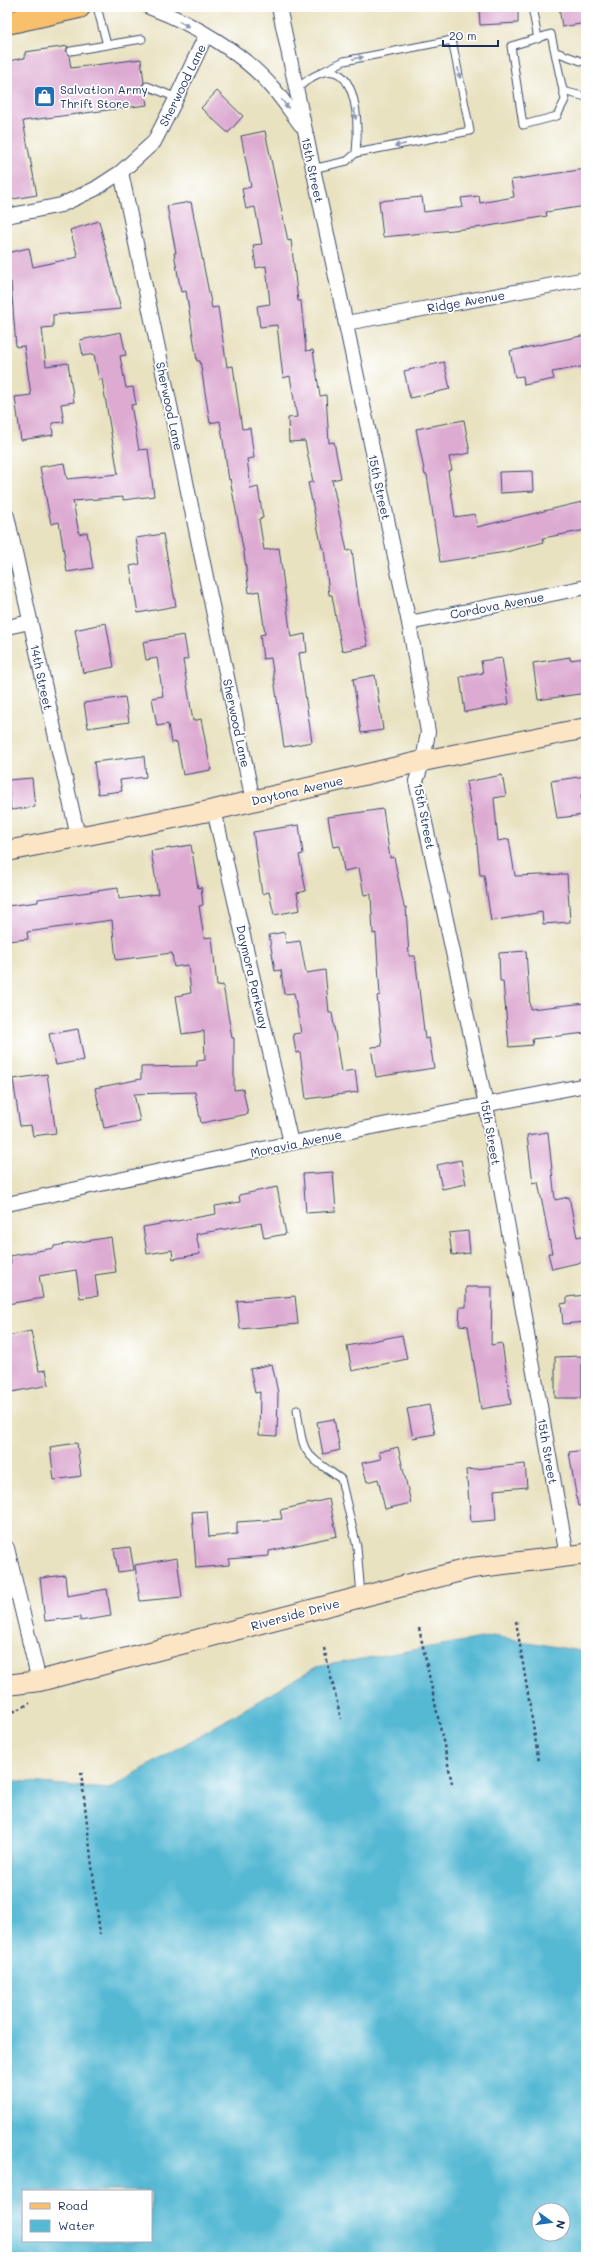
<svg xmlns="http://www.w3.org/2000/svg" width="593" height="2264" font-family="Mali,sans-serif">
<rect width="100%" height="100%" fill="#fff"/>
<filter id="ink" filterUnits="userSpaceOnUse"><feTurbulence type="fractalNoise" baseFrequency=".025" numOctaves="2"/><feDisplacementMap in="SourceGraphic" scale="8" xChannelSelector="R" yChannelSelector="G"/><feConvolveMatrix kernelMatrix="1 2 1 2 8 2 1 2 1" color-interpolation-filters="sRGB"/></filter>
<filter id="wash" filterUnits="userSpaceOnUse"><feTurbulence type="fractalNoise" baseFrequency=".012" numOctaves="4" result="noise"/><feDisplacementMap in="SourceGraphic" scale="16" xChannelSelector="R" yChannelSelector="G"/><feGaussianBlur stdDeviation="0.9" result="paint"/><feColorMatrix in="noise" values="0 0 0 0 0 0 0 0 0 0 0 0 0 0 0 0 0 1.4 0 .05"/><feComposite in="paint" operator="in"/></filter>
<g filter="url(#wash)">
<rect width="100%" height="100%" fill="#e9e2c1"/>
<!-- water -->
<path fill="#56b9d4" stroke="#387499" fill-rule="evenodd" d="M493,1636L586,1652V2257H7V1780L109,1789L316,1667ZM23,2191H151V2241H23ZM539,2210H563V2234H539Z"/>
<g id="blocks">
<!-- building -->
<g fill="#ddaad2">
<polygon points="479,7 518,7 518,23 480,25"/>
<polygon points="559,7 586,7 586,23 562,27"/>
<polygon points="68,46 66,51 69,56 71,68 141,59 144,82 142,86 145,90 147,105 23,121 37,195 7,200 7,61 25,58 25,52"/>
<polygon points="217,91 243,116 228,133 201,108"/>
<polygon points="265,131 288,241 291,240 298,301 301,301 306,351 313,350 320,396 326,395 329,443 334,442 341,478 332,480 347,551 352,550 359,604 368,646 342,651 332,595 329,595 324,548 322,548 308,483 313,482 305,441 289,442 288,418 297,417 290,376 283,378 277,325 260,327 257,306 270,304 266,266 256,268 253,245 262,244 255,207 246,209 242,189 251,187 241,136"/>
<polygon points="586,169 586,206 546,212 547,216 483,227 383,237 379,201 422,197 424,212 463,207 461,198 479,196 480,203 514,197 511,180"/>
<polygon points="191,202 212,308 218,307 227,367 233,366 242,429 250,428 254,458 247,459 251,489 258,487 263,518 259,519 264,550 279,548 291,637 305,634 307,652 299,653 312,742 284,747 271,658 263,659 260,635 265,634 259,591 249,593 244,553 230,479 229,480 220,421 210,423 200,361 197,361 186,291 181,292 174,253 176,253 167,206"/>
<polygon points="99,221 121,309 53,315 53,327 42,328 46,366 68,363 74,402 61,404 64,422 52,423 53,435 21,440 15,397 31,395 24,346 16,347 11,282 7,283 7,253 29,248 33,267 78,257 70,230"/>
<polygon points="121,332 126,355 120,356 126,388 133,387 136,404 131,405 139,450 148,449 154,496 123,500 123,497 73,501 79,534 87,532 93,568 67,572 59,522 51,524 40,467 64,463 67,479 118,474 102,379 99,380 94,354 83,356 80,340"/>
<polygon points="586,335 586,366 552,372 554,379 524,385 523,376 515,377 510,351"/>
<polygon points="444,362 450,389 410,398 404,371"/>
<polygon points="464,420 470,453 449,457 452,470 448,471 455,517 475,514 477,527 586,501 586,530 543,538 544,542 506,552 440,562 427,475 425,475 416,429"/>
<polygon points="533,471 534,491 500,493 499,472"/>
<polygon points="163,534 176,606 138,613 130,566 140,564 136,538"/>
<polygon points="106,623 114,667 83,673 75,630"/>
<polygon points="184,635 188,659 183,660 193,721 201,719 211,770 183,775 177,742 171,743 168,724 157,726 152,698 163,696 157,658 146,660 143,642"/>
<polygon points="570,657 570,660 586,658 586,693 538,700 533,663"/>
<polygon points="502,658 509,704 465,712 460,677 483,673 481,661"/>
<polygon points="375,675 383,730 361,733 353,679"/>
<polygon points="125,697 129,722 88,728 84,703"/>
<polygon points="144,756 146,777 120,780 122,791 98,794 94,762"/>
<polygon points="502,775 506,796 494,798 498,841 509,839 515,876 567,874 570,922 543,924 542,912 491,921 484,875 480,875 476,835 466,782"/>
<polygon points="586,776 586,794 581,795 584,815 557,818 551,781"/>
<polygon points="32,778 35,807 11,810 8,780"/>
<polygon points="383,809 390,858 394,857 404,907 406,907 409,956 415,956 425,1039 429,1038 434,1068 376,1077 371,1047 382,1046 377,996 380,995 376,933 373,934 371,894 364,895 359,868 344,871 340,846 333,847 328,817"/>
<polygon points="299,825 303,854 299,855 306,891 297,893 300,910 274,915 269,892 262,894 253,832"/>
<polygon points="191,845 198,888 201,887 203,905 199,906 204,938 212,937 217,986 223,985 232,1038 234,1038 234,1090 243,1089 248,1114 201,1123 195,1092 134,1094 140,1121 104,1128 95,1088 141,1079 141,1067 197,1066 197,1061 205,1060 204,1031 182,1034 176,996 191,993 188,965 174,967 172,953 116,960 112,920 27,932 28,939 7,941 7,906 38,902 38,899 118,888 119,899 158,894 151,851"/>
<polygon points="284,932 286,943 300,941 306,973 325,970 329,1013 332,1013 341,1072 355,1070 358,1092 306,1099 300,1052 296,1053 293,1034 301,1033 294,993 284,994 281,970 275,971 269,935"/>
<polygon points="526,951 530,1009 586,1003 586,1033 532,1039 533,1045 509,1047 503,981 500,981 499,953"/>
<polygon points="78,1029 84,1060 56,1065 49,1034"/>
<polygon points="47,1074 56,1133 33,1136 31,1125 20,1126 13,1079"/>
<polygon points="548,1132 555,1200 569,1197 577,1237 586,1235 586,1261 552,1269 548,1253 552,1253 538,1182 533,1183 527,1135"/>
<polygon points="461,1160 466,1184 442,1189 437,1165"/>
<polygon points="333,1172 336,1211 306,1213 303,1174"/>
<polygon points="277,1187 286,1234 264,1238 261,1223 196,1234 200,1254 173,1259 172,1250 147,1254 143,1227 216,1214 215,1206 240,1202 239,1195"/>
<polygon points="468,1231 470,1253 452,1255 449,1233"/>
<polygon points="111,1237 116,1272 95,1275 98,1296 80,1298 76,1270 39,1276 43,1298 7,1304 7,1264 11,1263 10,1256 54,1248 54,1246"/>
<polygon points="466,1287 492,1287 491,1345 502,1343 511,1404 481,1409 468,1326 459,1325 460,1307 466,1307"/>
<polygon points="586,1295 586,1322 563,1324 561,1304 567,1303 567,1297"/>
<polygon points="295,1296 298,1324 240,1329 237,1301"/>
<polygon points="31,1331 39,1371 46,1370 49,1385 12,1392 7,1368 7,1336"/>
<polygon points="402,1335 407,1359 352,1371 347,1346"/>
<polygon points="582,1356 582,1398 555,1398 555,1357"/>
<polygon points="272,1364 278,1393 277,1436 259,1435 260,1392 255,1393 250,1369"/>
<polygon points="429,1405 435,1434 413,1438 407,1409"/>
<polygon points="334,1419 340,1450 323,1454 317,1422"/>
<polygon points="77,1443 81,1476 54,1480 50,1447"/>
<polygon points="398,1447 411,1503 385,1509 378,1479 367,1482 362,1463 381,1459 379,1452"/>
<polygon points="586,1450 586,1505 578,1506 569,1452"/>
<polygon points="525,1464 527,1487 494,1490 496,1520 471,1522 466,1470"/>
<polygon points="329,1499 337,1536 269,1551 269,1556 229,1559 229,1565 196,1568 192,1512 207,1511 209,1537 237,1534 237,1522 282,1519 280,1510"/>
<polygon points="130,1547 134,1570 118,1572 114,1549"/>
<polygon points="177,1558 182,1597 140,1601 135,1565"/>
<polygon points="65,1575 67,1596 107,1589 111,1616 80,1621 80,1617 45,1621 40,1578"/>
</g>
</g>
</g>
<g filter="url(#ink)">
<use href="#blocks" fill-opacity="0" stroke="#3a4a6d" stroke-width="1"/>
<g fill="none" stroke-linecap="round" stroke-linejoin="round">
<defs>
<g id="lane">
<polyline points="97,7 107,45"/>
<polyline points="532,7 538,39"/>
<polygon points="551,34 565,100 557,116 523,125 511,46"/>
<polyline points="71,51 142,39"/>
<polyline points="556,52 586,63"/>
<polyline points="322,72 344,61 452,40 470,131 356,153"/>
<polyline points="147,86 177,98"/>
<path d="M296,90C352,37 361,111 356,153L347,161L312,169"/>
<polyline points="563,91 586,97"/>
<path d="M297,1410C304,1457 303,1452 341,1479L357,1547L361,1596"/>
</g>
<g id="street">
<path d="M149,7C194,24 242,52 273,88C283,100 292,113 301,125"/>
<polyline points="279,7 409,623 428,732 423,761 416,781 486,1105 567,1556"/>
<polyline points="121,172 253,801"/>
<polyline points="7,216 61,205 95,189 121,172 154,142 173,105 206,35"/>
<polyline points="346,323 586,279"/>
<polyline points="7,516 78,837"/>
<polyline points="409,623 586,587"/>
<polyline points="7,627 30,622"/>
<polyline points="214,810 291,1143"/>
<polyline points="7,1204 291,1143 586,1085"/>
<polyline points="7,1548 39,1681"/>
</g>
<g id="secondary">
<polyline points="7,851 214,810 423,761 586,728"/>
<polyline points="7,1685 39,1681 472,1568 586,1554"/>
</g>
<polyline id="primary" points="7,23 79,7"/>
</defs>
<!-- lane casing -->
<use href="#lane" stroke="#3a4a6d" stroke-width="9"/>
<!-- street casing -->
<use href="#street" stroke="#3a4a6d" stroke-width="16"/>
<!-- secondary casing -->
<use href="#secondary" stroke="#3a4a6d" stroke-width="22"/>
<!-- primary casing -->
<use href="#primary" stroke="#3a4a6d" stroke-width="24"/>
<!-- path -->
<g stroke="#3a4a6d" stroke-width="2.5" stroke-dasharray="3 3" stroke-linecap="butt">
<polyline points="516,1621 539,1762"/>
<polyline points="419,1628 452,1783"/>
<polyline points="324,1648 341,1719"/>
<polyline points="7,1712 16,1711 30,1703"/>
<polyline points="81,1772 100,1934"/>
</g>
<!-- lane -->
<use href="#lane" stroke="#fff" stroke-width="7"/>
<!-- street -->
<use href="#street" stroke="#fff" stroke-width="14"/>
<!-- secondary -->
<use href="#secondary" stroke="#fce5c4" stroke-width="20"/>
<!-- primary -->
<use href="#primary" stroke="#f8bf6c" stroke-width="22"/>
</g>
<!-- one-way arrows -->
<defs><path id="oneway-solid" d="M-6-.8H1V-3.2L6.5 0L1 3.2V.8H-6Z"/></defs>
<g fill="#8d97ae">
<use href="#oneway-solid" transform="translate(184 24) rotate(29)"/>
<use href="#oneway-solid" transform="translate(358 58) rotate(-11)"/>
<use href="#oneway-solid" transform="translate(459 73) rotate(79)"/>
<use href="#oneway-solid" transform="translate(285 104) rotate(52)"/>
<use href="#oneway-solid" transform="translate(355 114) rotate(81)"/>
<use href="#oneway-solid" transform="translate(400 145) rotate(169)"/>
</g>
</g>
<!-- icons -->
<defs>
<symbol id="shop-square" viewBox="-11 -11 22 22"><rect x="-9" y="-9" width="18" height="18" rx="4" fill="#1f6fb2" stroke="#fff"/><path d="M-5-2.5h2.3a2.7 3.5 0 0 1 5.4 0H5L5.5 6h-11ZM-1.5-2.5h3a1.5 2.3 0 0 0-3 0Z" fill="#fff"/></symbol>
</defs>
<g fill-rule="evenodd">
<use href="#shop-square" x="32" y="84" width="25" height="25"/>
</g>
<g text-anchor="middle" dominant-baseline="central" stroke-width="3.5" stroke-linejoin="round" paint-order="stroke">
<!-- street labels -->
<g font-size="12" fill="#1b2f5e" stroke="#fff">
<text transform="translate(182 85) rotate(-64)">Sherwood Lane</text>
<text transform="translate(313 170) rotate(78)">15th Street</text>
<text transform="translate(466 301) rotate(-10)">Ridge Avenue</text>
<text transform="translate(170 406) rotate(78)">Sherwood Lane</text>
<text transform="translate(380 487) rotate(78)">15th Street</text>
<text transform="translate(497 605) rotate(-11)">Cordova Avenue</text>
<text transform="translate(42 677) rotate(78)">14th Street</text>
<text transform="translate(237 723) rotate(78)">Sherwood Lane</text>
<text transform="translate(297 790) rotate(-13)">Daytona Avenue</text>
<text transform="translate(425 816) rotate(79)">15th Street</text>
<text transform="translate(253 977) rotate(77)">Daymora Parkway</text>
<text transform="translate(491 1132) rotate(80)">15th Street</text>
<text transform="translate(296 1143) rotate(-12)">Moravia Avenue</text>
<text transform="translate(548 1451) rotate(80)">15th Street</text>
<text transform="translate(295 1614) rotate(-15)">Riverside Drive</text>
</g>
<!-- poi labels -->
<g font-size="12" fill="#1b2f5e" stroke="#fff" text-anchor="start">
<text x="60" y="89">Salvation Army<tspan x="60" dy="14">Thrift Store</tspan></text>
</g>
</g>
<!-- margin -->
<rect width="593" height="2264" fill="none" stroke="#fff" stroke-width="24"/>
<!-- legend -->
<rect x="22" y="2190" width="130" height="52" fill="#ffffff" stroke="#a4acbf"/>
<rect x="30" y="2203" width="20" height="6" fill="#f8bf6c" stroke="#a4acbf"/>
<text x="58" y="2210" font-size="12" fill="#1b2f5e">Road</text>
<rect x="30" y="2220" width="20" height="12" fill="#56b9d4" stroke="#a4acbf"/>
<text x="58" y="2230" font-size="12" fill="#1b2f5e">Water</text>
<!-- north arrow -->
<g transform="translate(551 2222) rotate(104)"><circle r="19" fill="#ffffff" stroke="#a4acbf"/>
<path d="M0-3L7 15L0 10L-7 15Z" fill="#1f6fb2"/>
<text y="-6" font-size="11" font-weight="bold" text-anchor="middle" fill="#1b2f5e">N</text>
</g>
<!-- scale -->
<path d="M443 40v6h55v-6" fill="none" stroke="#1b2f5e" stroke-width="2"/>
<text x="449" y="40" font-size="12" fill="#1b2f5e" stroke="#ffffff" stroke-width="3" paint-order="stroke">20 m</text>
</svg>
